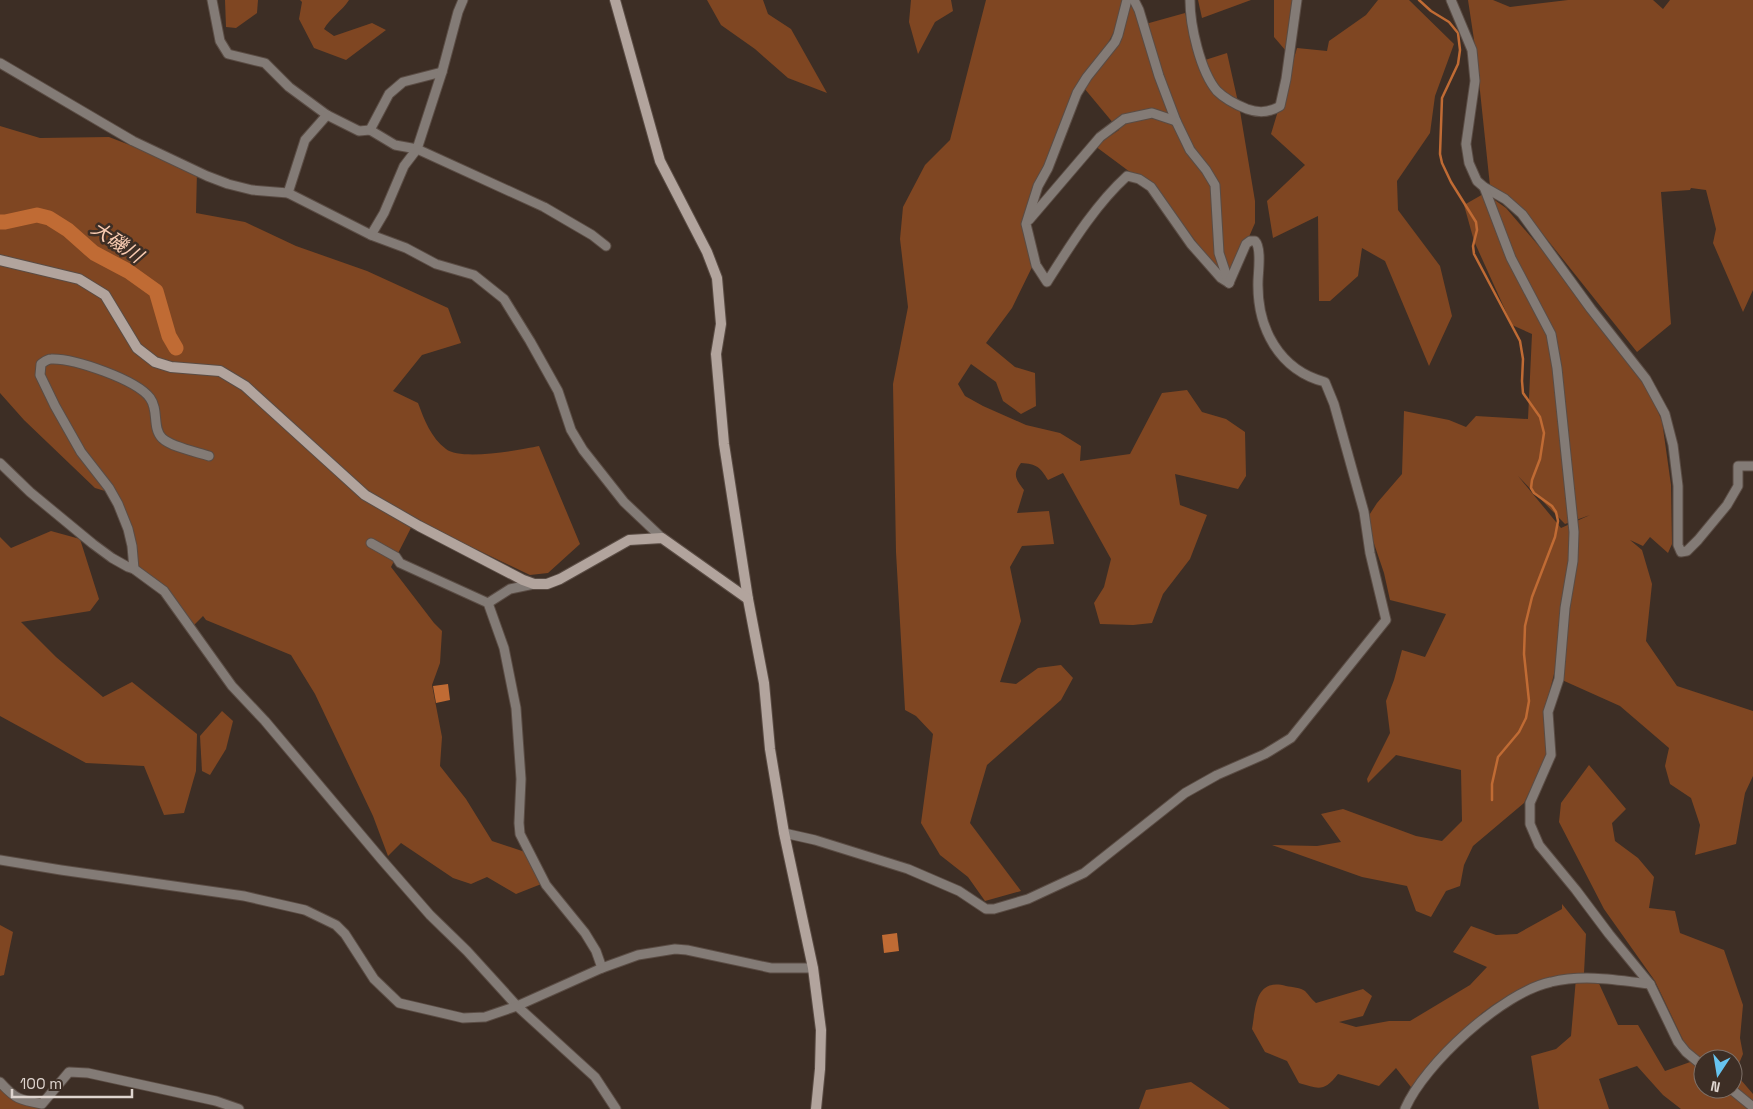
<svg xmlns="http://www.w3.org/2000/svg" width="1753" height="1109" font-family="'Space Grotesk','Noto Sans JP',sans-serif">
<rect width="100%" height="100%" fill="#3d2e25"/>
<!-- green -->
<g fill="#7f4622" fill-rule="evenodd">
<polygon points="225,0 258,0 257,13 236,28 226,27"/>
<path d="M300,0H349C342,11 330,18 324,29L334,36L372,23L386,30L346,60L314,48L299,19L302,2Z"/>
<polygon points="707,0 763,0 768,14 791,29 827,93 788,78 755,49 721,25"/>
<polygon points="911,0 951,0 953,11 935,22 918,54 909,22"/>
<path d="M986,0H1128L1124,13L1087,82L1115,42L1132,0L1142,25L1185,13L1202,61L1227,53L1240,111L1255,201V223L1229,283L1225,281L1151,181L1130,172L1095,146L1119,130L1084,88L1065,124L1029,215L1035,261L1012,308L986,343L1015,367L1035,373L1036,406L1021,414L1003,401L996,382L971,364L958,384L965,396L983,406L1026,425L1060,433L1081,446L1080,461L1130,454L1162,393L1187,390L1202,412L1226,419L1245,432L1246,476L1238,489L1175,474L1180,505L1207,515L1190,559L1163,594L1152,623L1133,625L1100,624L1094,603L1104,587L1111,559L1063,473L1048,480C1040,467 1037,464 1021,463C1012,475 1016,479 1024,490L1017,513L1049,511L1054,544L1022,546L1010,567L1021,621L1000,682L1016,684L1038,668L1061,665L1073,678L1061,700L987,765L970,823L1021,891L985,901L968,877L940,855L921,823L933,734L916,716L905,710L896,552L893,384L908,307L900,239L903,207L925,165L950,140Z"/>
<polygon points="1198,0 1251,0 1202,18"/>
<polygon points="1274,0 1293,0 1286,51 1274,37"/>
<polygon points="1378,0 1409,0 1454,44 1435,96 1430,133 1397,181 1398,210 1440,266 1452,316 1429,366 1385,261 1362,248 1358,276 1330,301 1319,301 1318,216 1273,238 1267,201 1305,165 1271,134 1297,48 1327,51 1329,41 1366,15"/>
<polygon points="1468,0 1493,0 1510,7 1568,0 1653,0 1663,9 1670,0 1753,0 1753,290 1743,312 1713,243 1716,229 1706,190 1691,188 1690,190 1661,192 1671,324 1637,352 1526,213 1490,186 1476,53"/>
<path d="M0,126L40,138L109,137L197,171L196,213L245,222L296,246L367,271L448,308L461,343L422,355L393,391L418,403C424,419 431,438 446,449C461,461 520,450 539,446L580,544L548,573L530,575L415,520L391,567L434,623L442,631L440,663L432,685L442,737L440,766L466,799L492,841L528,853L549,881L516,894L487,877L471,884L453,878L401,843L388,856L373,816L315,694L291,655L206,620L203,616L193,626L133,562L115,494L95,488L24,420L0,393Z"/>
<path d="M1485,193L1506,208L1634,356L1662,421L1671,485L1672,544L1668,553L1650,537L1643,546L1630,540L1642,550L1652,584L1646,641L1677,686L1753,711V776L1745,793L1736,844L1695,855L1700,825L1691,798L1670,784L1665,766L1669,748L1620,706L1562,680V642L1544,714L1547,756L1524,803L1473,846L1464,865L1460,886L1446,891L1431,917L1416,911L1407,886L1362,877L1272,845L1317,846L1341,842L1321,814L1343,809L1416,836L1442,841L1462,821L1461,770L1396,755L1368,783L1367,779L1390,733L1386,701L1394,680L1402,650L1425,657L1446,614L1390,600L1384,573L1366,520L1377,503L1402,474L1404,411L1449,420L1466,427L1476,416L1528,419L1532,334L1512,325L1474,241L1464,205ZM1518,476L1565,524L1590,515L1561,528Z"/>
<polygon points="51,531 80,539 99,599 90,611 21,622 56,657 103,697 132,682 197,734 196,771 184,813 164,815 144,766 86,763 0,716 0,537 11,548"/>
<polygon points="222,711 233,721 226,749 210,775 202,771 200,736"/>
<path d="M1589,765L1626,809L1612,823L1615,841L1638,858L1654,877L1649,908L1675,911L1680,933L1724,950L1743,1005L1740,1038L1743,1054L1735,1073L1753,1094V1109H1681L1663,1095L1637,1066L1599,1079L1609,1109H1539L1531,1056L1556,1049L1571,1036L1576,978L1596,977L1618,1025H1638L1665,1071L1693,1061L1655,981L1604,909L1559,822L1561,803ZM1703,1059H1733V1089H1703Z"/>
<path d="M1562,904L1586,934L1584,973L1546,980L1496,1003L1482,1013L1430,1066L1414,1091L1396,1068L1379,1086L1338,1074C1324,1092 1319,1089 1299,1083L1287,1061L1265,1052L1252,1029C1256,1006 1255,978 1286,986C1292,987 1301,988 1305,991C1309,995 1311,999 1316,1003L1363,989L1372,996L1363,1016L1339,1022L1356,1027L1389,1021H1410L1470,985L1487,967L1453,952L1471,926L1496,935L1517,934L1562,909Z"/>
<polygon points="0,925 13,932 4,975 0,976"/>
<polygon points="1191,1082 1230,1109 1139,1109 1146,1090"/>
<polygon points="0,1087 38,1107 42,1109 0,1109"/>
</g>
<!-- water -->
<g fill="#c06b34">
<polygon points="448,684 450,700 436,703 433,686"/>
<polygon points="897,933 899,951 884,953 882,935"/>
</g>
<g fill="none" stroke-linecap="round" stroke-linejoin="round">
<!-- stream -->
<polyline stroke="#c06b34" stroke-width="2.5" points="1419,0 1431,11 1449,22 1458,33 1460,50 1458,64 1442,98 1440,154 1442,163 1451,182 1476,222 1477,230 1473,246 1474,254 1520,341 1523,359 1522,381 1523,393 1540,417 1544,433 1540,459 1532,480 1531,488 1534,493 1552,506 1556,512 1558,521 1555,537 1532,597 1525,626 1524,654 1529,701 1526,718 1519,732 1498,757 1492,784 1492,800"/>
<!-- river -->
<polyline stroke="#c06b34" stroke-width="15" points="0,222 5,222 37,215 49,218 68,230 94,253 128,271 156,291 169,336 176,348"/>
<defs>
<g id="street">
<polyline points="212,0 220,41 228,54 265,63 289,87 327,115 359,131 370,130 395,145 417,149 544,207 592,235 606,246"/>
<path d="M1127,0L1118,35L1115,42L1087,77L1077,93L1048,168L1038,186L1026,224L1036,265L1047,282C1070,246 1095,205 1127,176L1139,179L1151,187L1191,244L1221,278L1229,283"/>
<polyline points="1134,0 1139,10 1159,76 1176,121 1190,150 1206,170 1215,185 1219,253 1229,283"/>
<path d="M1190,0C1190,25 1200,71 1217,91C1225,99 1237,105 1247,109C1258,113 1269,113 1280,106L1286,79L1297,0"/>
<polyline points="1451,0 1472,50 1475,81 1466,144 1469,163 1477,181 1484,187 1505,199 1522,214 1591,309 1646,379 1665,414 1673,445 1678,486 1678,545 1681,552 1687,551 1698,540 1727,505 1738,486 1738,466 1753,466"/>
<polyline points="0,63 133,141 207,176 228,184 252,190 288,193 371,235 406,248 436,264 474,275 504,299 530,341 558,391 571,430 583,450 624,502 662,538"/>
<polyline points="370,130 389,94 403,82 442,72"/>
<polyline points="1484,187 1511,258 1551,334 1557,368 1574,532 1573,561 1565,608 1559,679 1548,712 1551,755 1530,803 1530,824 1539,845 1576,890 1609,934 1650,984 1678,1042 1686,1052 1703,1066"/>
<polyline points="288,193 305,140 327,115"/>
<polyline points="1029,220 1100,137 1124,119 1152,113 1176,121"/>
<polyline points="371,235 384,213 404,166 417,149 442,72 458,12 463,0"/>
<polyline points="0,463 30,492 93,544 112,558 128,567 134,569 164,591 232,686 265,721 382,860 430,915 467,951 517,1006 595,1077 616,1109"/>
<polyline points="371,543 396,557 400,563 488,603 504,648 516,708 521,779 519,823 520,834 546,885 585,933 596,951 602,968"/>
<path d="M134,569L132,546L128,529L118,504L109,488L81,452L55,406L40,375L41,364C44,362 47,359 51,359C74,358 137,380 150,398C159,410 152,428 162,438C171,447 197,452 209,456"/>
<polyline points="488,603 510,589 534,584"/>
<path d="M784,833L815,840L908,869L959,891L986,909H994L1028,899L1084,873L1185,793L1217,775L1265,754L1291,738L1386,620L1370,553L1364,512L1334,404L1325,382C1279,370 1257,328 1258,282C1258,273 1262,248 1255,241H1250L1246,244L1229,283"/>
<polyline points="0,860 61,870 244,896 305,910 336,925 345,934 374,979 399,1003 463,1018 485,1017 517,1006 602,968 638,955 675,949 687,950 771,968 813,968"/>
<path d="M0,1082C15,1099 20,1100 42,1104L69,1072L88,1073L216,1101L239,1109"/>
<polyline points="1731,1089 1753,1107"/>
<path d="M1405,1109C1424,1064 1503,992 1551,982C1584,974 1617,980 1650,984"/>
</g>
<g id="secondary">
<polyline points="615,0 660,161 707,252 717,278 721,324 716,354 724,444 748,599 764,683 770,749 784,833 813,968 821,1030 820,1069 816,1109"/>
<polyline points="0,260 79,279 105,295 137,348 155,362 171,367 220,371 245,386 365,495 419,526 523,580 534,584 547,584 560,579 629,540 662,538 748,599"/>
</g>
</defs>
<!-- street casing -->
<use href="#street" stroke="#5a4c44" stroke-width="11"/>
<!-- secondary casing -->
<use href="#secondary" stroke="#5a4c44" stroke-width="12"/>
<!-- street -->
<use href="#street" stroke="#837b76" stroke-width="9"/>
<!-- secondary -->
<use href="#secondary" stroke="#b2a49d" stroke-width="10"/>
</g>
<g text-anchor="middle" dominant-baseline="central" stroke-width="5" stroke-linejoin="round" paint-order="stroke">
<!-- water labels -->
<g font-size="19" font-style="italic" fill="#f9cbb1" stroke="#3d2e25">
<text transform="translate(117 242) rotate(34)">大磯川</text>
</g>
</g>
<!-- north arrow -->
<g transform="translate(1718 1074) rotate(192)"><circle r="24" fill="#3d2e25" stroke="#7e7169"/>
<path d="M0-4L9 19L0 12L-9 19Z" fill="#67c4f0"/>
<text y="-8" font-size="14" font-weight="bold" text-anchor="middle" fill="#dfd5cf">N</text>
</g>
<!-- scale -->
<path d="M12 1089v8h120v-8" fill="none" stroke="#dfd5cf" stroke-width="2.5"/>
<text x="20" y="1089" font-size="15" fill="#dfd5cf" stroke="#3d2e25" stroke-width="4" paint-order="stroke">100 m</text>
</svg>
